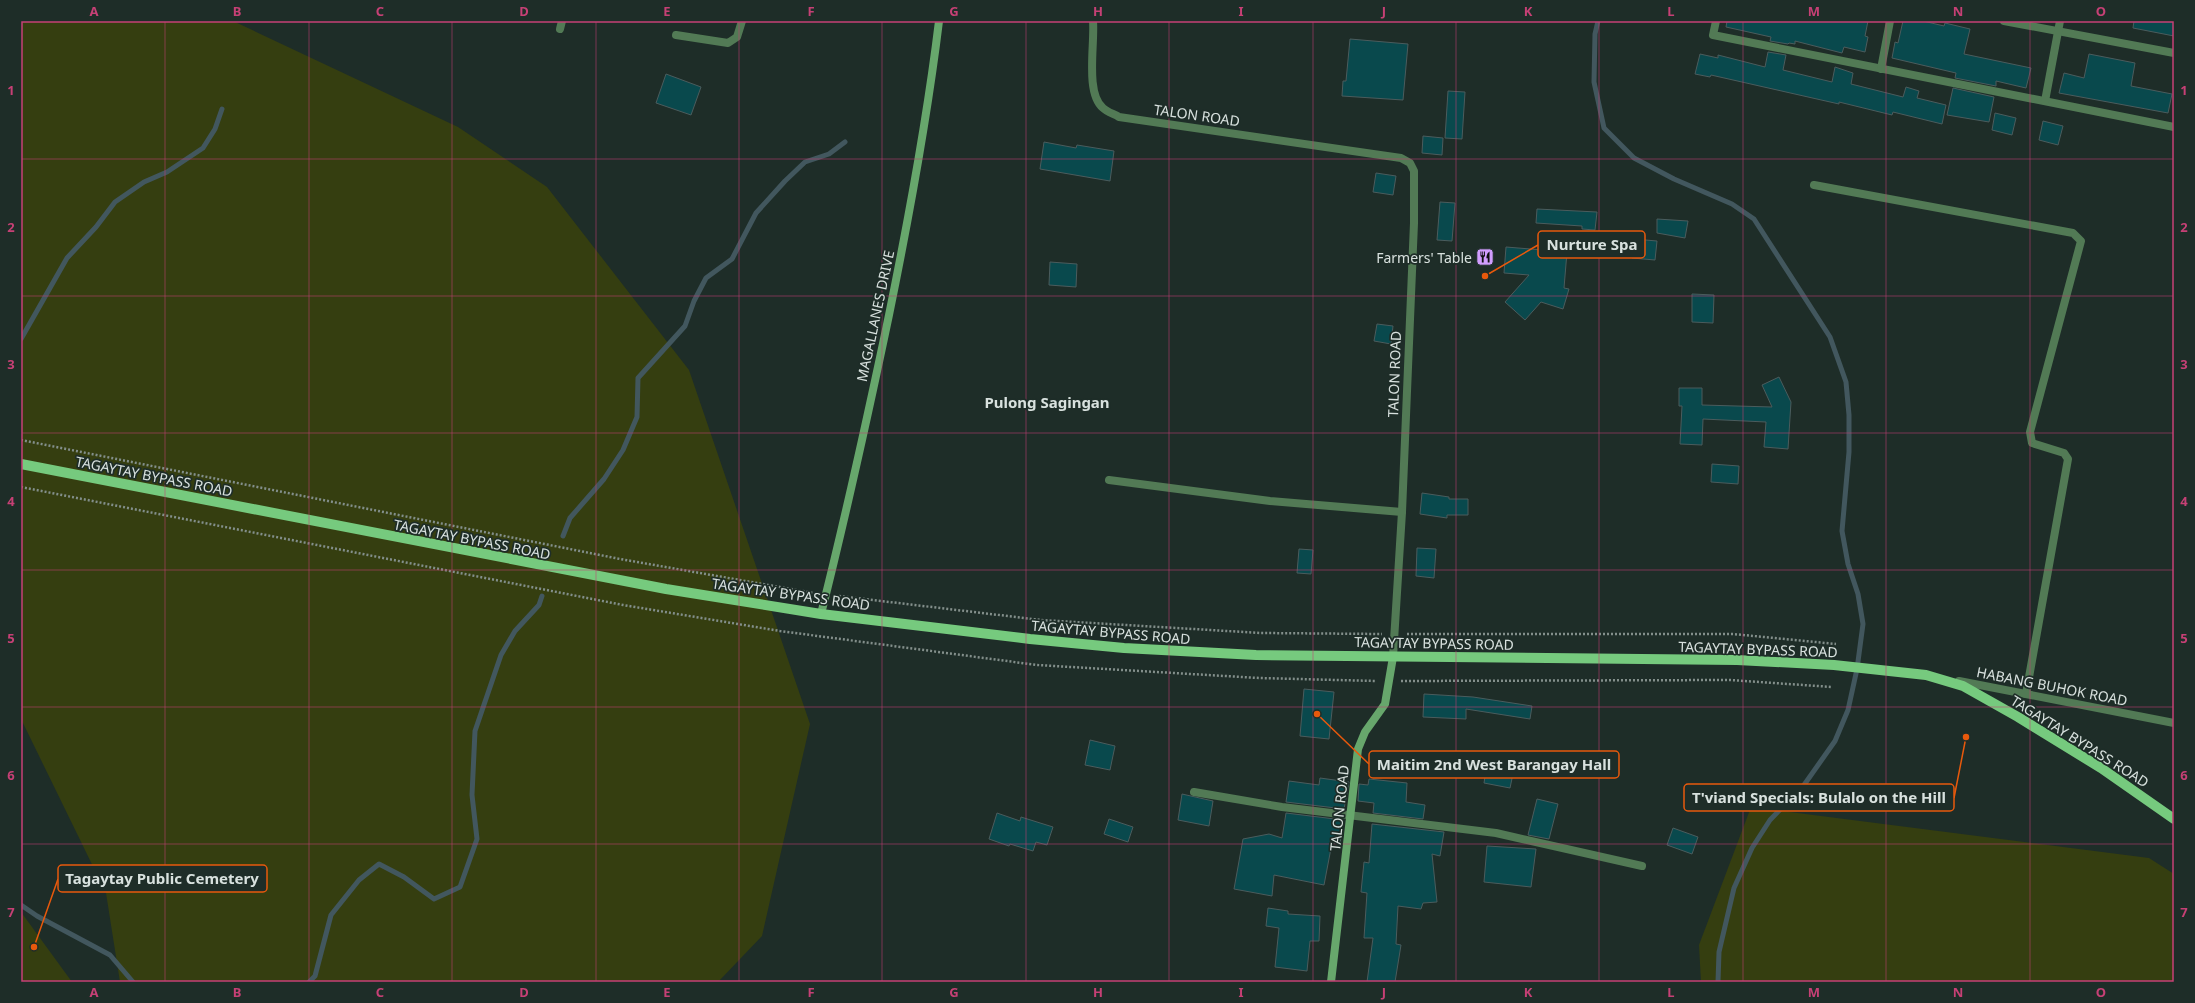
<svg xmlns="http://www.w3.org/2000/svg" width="2195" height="1003" font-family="'Noto Sans',sans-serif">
<rect width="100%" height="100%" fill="#1e2d28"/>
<!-- green -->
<g fill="#353e10">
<polygon points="21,21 233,21 458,127 547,187 689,370 810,724 762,936 718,982 120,982 106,893 21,719"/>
<polygon points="1751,807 2149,858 2174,874 2174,982 1701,982 1699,945"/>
<polygon points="21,912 72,982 21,982"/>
</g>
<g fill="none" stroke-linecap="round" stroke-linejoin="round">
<!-- stream -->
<g stroke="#42575e" stroke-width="5">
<polyline points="1598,21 1595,34 1594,82 1604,128 1634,158 1674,179 1732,204 1754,219 1830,337 1846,382 1849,415 1849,452 1842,531 1848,564 1858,594 1863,624 1857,669 1848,710 1835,741 1804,785 1770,820 1752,848 1734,888 1719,952 1718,982"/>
<polyline points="21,339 67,258 96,227 115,202 144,182 167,172 203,148 215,129 222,109"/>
<polyline points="563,536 570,518 604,479 623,450 637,417 638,378 685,326 694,301 706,278 732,259 756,213 785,181 805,162 829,154 845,142"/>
<polyline points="21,905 37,916 110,955 133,982"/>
<polyline points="309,982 315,976 331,915 359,880 379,864 404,877 434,899 460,887 477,839 472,795 475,731 501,655 515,631 539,605 542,596"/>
</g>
</g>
<!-- building -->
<g fill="#09494d" stroke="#4b5c5d">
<polygon points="1727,21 1868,21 1865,36 1868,37 1865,52 1844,47 1842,53 1795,41 1795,44 1789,43 1788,44 1770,41 1771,37 1726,27"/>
<polygon points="1903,21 1923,21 1944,26 1945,23 1970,29 1964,54 2031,68 2026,88 1996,81 1996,86 1955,78 1956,73 1892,58 1895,42 1898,43"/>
<polygon points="2134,21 2174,21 2174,36 2133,28"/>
<polygon points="1350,39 1408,44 1403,100 1342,96 1343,81 1346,81"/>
<polygon points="1768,52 1786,55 1783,70 1832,82 1835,67 1853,73 1851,84 1903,97 1906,87 1919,91 1917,98 1946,105 1942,124 1893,112 1892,115 1839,102 1839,104 1711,75 1710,77 1695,74 1700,54 1718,58 1718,55 1765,67"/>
<polygon points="2089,54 2135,63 2131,86 2172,94 2168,113 2059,93 2064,73 2084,78"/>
<polygon points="666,74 701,87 691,115 656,103"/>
<polygon points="1953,88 1994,97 1989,122 1947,115"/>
<polygon points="1448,91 1465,92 1462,139 1445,138"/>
<polygon points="1995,113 2016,118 2012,135 1992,130"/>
<polygon points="2043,121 2063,126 2058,145 2039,140"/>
<polygon points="1423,136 1443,138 1442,155 1422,153"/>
<polygon points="1044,142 1076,148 1077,145 1114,151 1110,181 1040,169"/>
<polygon points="1376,173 1396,176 1393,195 1373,192"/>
<polygon points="1440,202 1455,203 1452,241 1437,240"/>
<polygon points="1537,209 1597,212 1595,230 1582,229 1582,226 1536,223"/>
<polygon points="1657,219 1688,221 1685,238 1657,233"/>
<polygon points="1634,239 1657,241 1655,260 1632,258"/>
<polygon points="1506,247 1567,252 1564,288 1569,289 1563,309 1541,302 1525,320 1505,302 1529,275 1504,273"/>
<polygon points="1050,262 1077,264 1076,287 1049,285"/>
<polygon points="1692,294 1714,295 1713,323 1692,322"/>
<polygon points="1377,324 1393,326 1391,344 1374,341"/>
<polygon points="1779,377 1791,402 1788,449 1764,447 1766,422 1703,419 1702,445 1680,444 1682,406 1679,406 1679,388 1702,388 1702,405 1772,407 1762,385"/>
<polygon points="1712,464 1739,466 1738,484 1711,482"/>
<polygon points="1422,493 1449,497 1449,499 1468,499 1468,515 1447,515 1447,518 1420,514"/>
<polygon points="1417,548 1436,549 1434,578 1416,576"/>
<polygon points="1299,549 1313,550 1311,574 1297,573"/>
<polygon points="1304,689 1334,692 1329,739 1300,736"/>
<polygon points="1424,694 1473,697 1532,706 1530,719 1466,709 1466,719 1423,717"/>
<polygon points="1090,740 1115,746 1110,770 1085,765"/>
<polygon points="1487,764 1514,769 1510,788 1484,783"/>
<polygon points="1320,778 1349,782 1344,809 1286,802 1289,781 1319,785"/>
<polygon points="1369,779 1407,783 1406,802 1425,805 1423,819 1373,813 1374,803 1358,801 1359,784 1368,785"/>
<polygon points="1182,794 1213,801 1209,826 1178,820"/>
<polygon points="1537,799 1558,804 1549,839 1528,835"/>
<polygon points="997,813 1020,821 1021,817 1053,827 1047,845 1036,842 1033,851 1010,844 1009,846 989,839"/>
<polygon points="1286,813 1343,820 1340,844 1332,843 1324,885 1274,875 1272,896 1234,889 1243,839 1269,834 1282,838"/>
<polygon points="1109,819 1133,827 1128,842 1104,834"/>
<polygon points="1372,824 1444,832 1440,856 1432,854 1437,902 1423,903 1421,909 1398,906 1396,944 1401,945 1395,982 1367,982 1373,938 1364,938 1367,893 1361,892 1364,862 1369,863"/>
<polygon points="1673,828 1698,837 1692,854 1667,845"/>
<polygon points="1487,846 1536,849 1531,887 1484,882"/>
<polygon points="1268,908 1288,911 1288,914 1320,916 1319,941 1310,941 1307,971 1275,967 1279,928 1266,926"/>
</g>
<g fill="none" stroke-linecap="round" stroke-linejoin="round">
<!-- path -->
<g stroke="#838f8b" stroke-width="2.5" stroke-dasharray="2 2" stroke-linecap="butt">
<polyline points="21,440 620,559 814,593"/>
<polyline points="21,487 623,605 780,631 1037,665 1259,678 1376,681"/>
<polyline points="839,596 1041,620 1261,633 1382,634"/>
<polyline points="1407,634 1733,634 1836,644"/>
<polyline points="1401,681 1730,680 1832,687"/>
</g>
<!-- lane -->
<polyline stroke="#527a55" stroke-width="8" points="560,29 562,21"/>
<!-- street -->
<g stroke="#527a55" stroke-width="8">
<path d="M1093,21C1095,44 1085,93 1103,108C1107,112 1114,114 1119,117L1401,158L1410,163L1414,171V223L1402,512L1393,657"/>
<polyline points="1716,21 1713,35 2174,127"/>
<polyline points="2004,21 2174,53"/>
<polyline points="676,35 728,43 737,37 742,21"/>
<polyline points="1881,69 1890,21"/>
<polyline points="2045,101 2060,21"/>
<polyline points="1814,185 2073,233 2081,241 2030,432 2032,443 2064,453 2068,459 2026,694"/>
<polyline points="1109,480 1270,501 1402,512"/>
<polyline points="1959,681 2174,723"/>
<polyline points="1194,792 1282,807 1496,833 1642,866"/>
</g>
<!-- secondary -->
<g stroke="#67a76c" stroke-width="8">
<path d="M821,614C846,515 868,415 889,315C909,217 927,120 939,21"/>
<polyline points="1331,982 1358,749 1365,732 1385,704 1393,657"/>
</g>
<!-- primary -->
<polyline stroke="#76ca7e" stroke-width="10" points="21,464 666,589 821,614 1030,639 1124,648 1256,655 1737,660 1834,665 1926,675 1963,686 2018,717 2101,768 2174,819"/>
</g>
<!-- grid -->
<path fill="none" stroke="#c64075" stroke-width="1" stroke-opacity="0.55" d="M165,21V982M309,21V982M452,21V982M596,21V982M739,21V982M882,21V982M1026,21V982M1169,21V982M1313,21V982M1456,21V982M1599,21V982M1743,21V982M1886,21V982M2030,21V982M21,159H2174M21,296H2174M21,433H2174M21,570H2174M21,707H2174M21,844H2174"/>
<!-- icons -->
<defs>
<symbol id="restaurant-square" viewBox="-11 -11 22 22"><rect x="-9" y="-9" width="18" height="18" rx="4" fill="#d19dfe" stroke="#1e2d28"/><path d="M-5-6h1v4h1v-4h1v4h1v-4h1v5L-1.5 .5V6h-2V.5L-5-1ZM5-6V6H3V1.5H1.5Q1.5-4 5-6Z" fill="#111"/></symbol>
</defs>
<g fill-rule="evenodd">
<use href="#restaurant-square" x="1475" y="247" width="20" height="20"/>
</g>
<g text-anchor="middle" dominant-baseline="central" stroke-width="3.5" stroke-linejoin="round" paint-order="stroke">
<!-- street labels -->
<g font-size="14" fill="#d8e1de" stroke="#1e2d28">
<text transform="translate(1197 115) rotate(8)">TALON ROAD</text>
<text transform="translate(875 316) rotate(-78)">MAGALLANES DRIVE</text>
<text transform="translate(1394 374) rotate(-88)">TALON ROAD</text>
<text transform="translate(154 476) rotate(11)">TAGAYTAY BYPASS ROAD</text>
<text transform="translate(472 539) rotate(11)">TAGAYTAY BYPASS ROAD</text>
<text transform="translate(791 594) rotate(8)">TAGAYTAY BYPASS ROAD</text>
<text transform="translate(1111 632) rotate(5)">TAGAYTAY BYPASS ROAD</text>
<text transform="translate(1434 643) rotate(1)">TAGAYTAY BYPASS ROAD</text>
<text transform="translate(1758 649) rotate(2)">TAGAYTAY BYPASS ROAD</text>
<text transform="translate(2052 686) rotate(11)">HABANG BUHOK ROAD</text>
<text transform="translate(2080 741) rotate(32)">TAGAYTAY BYPASS ROAD</text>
<text transform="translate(1339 808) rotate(-84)">TALON ROAD</text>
</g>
<!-- poi labels -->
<g font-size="14" fill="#d8e1de" stroke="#1e2d28" text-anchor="end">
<text x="1472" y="257">Farmers' Table</text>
</g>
<!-- neighbourhood labels -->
<g font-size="15" font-weight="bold" fill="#d8e1de" stroke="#1e2d28">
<text x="1047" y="402">Pulong Sagingan</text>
</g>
</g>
<!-- callouts -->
<path fill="none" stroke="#e8590c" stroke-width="1.5" d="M1485 276L1538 245M1317 714L1369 764M1966 737L1954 798M34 947L58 879"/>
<g fill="#e8590c" stroke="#1e2d28" stroke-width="1.5">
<circle cx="1485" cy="276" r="4"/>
<circle cx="1317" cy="714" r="4"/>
<circle cx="1966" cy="737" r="4"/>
<circle cx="34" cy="947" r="4"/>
</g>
<g fill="#1e2d28" stroke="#e8590c" stroke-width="1.5">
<rect x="1538" y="231" width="107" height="27" rx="4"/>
<rect x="1369" y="751" width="250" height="27" rx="4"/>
<rect x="1684" y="784" width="270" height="27" rx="4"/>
<rect x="58" y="865" width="209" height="27" rx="4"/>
</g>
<g font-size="15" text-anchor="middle" font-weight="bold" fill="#d8e1de">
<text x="1592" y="250">Nurture Spa</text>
<text x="1494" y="770">Maitim 2nd West Barangay Hall</text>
<text x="1819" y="803">T'viand Specials: Bulalo on the Hill</text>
<text x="162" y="884">Tagaytay Public Cemetery</text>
</g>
<!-- border -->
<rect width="2195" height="1003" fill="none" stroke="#1e2d28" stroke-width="44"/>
<rect x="22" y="22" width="2151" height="959" fill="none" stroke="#c64075" stroke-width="1.5"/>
<g font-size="13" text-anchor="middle" font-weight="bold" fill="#c64075">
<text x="94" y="16">A</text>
<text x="237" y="16">B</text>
<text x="380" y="16">C</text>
<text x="524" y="16">D</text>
<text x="667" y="16">E</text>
<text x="811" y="16">F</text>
<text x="954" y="16">G</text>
<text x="1098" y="16">H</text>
<text x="1241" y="16">I</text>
<text x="1384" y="16">J</text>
<text x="1528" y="16">K</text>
<text x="1671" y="16">L</text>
<text x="1814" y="16">M</text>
<text x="1958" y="16">N</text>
<text x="2101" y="16">O</text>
<text x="11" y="95">1</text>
<text x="2184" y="95">1</text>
<text x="11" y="232">2</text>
<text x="2184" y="232">2</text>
<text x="11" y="369">3</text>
<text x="2184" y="369">3</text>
<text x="11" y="506">4</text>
<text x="2184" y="506">4</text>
<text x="11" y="643">5</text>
<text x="2184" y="643">5</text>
<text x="11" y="780">6</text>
<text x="2184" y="780">6</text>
<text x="11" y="917">7</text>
<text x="2184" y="917">7</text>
<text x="94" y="997">A</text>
<text x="237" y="997">B</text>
<text x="380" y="997">C</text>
<text x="524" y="997">D</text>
<text x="667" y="997">E</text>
<text x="811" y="997">F</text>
<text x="954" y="997">G</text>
<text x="1098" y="997">H</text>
<text x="1241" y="997">I</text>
<text x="1384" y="997">J</text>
<text x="1528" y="997">K</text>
<text x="1671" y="997">L</text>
<text x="1814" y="997">M</text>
<text x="1958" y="997">N</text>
<text x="2101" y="997">O</text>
</g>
</svg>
